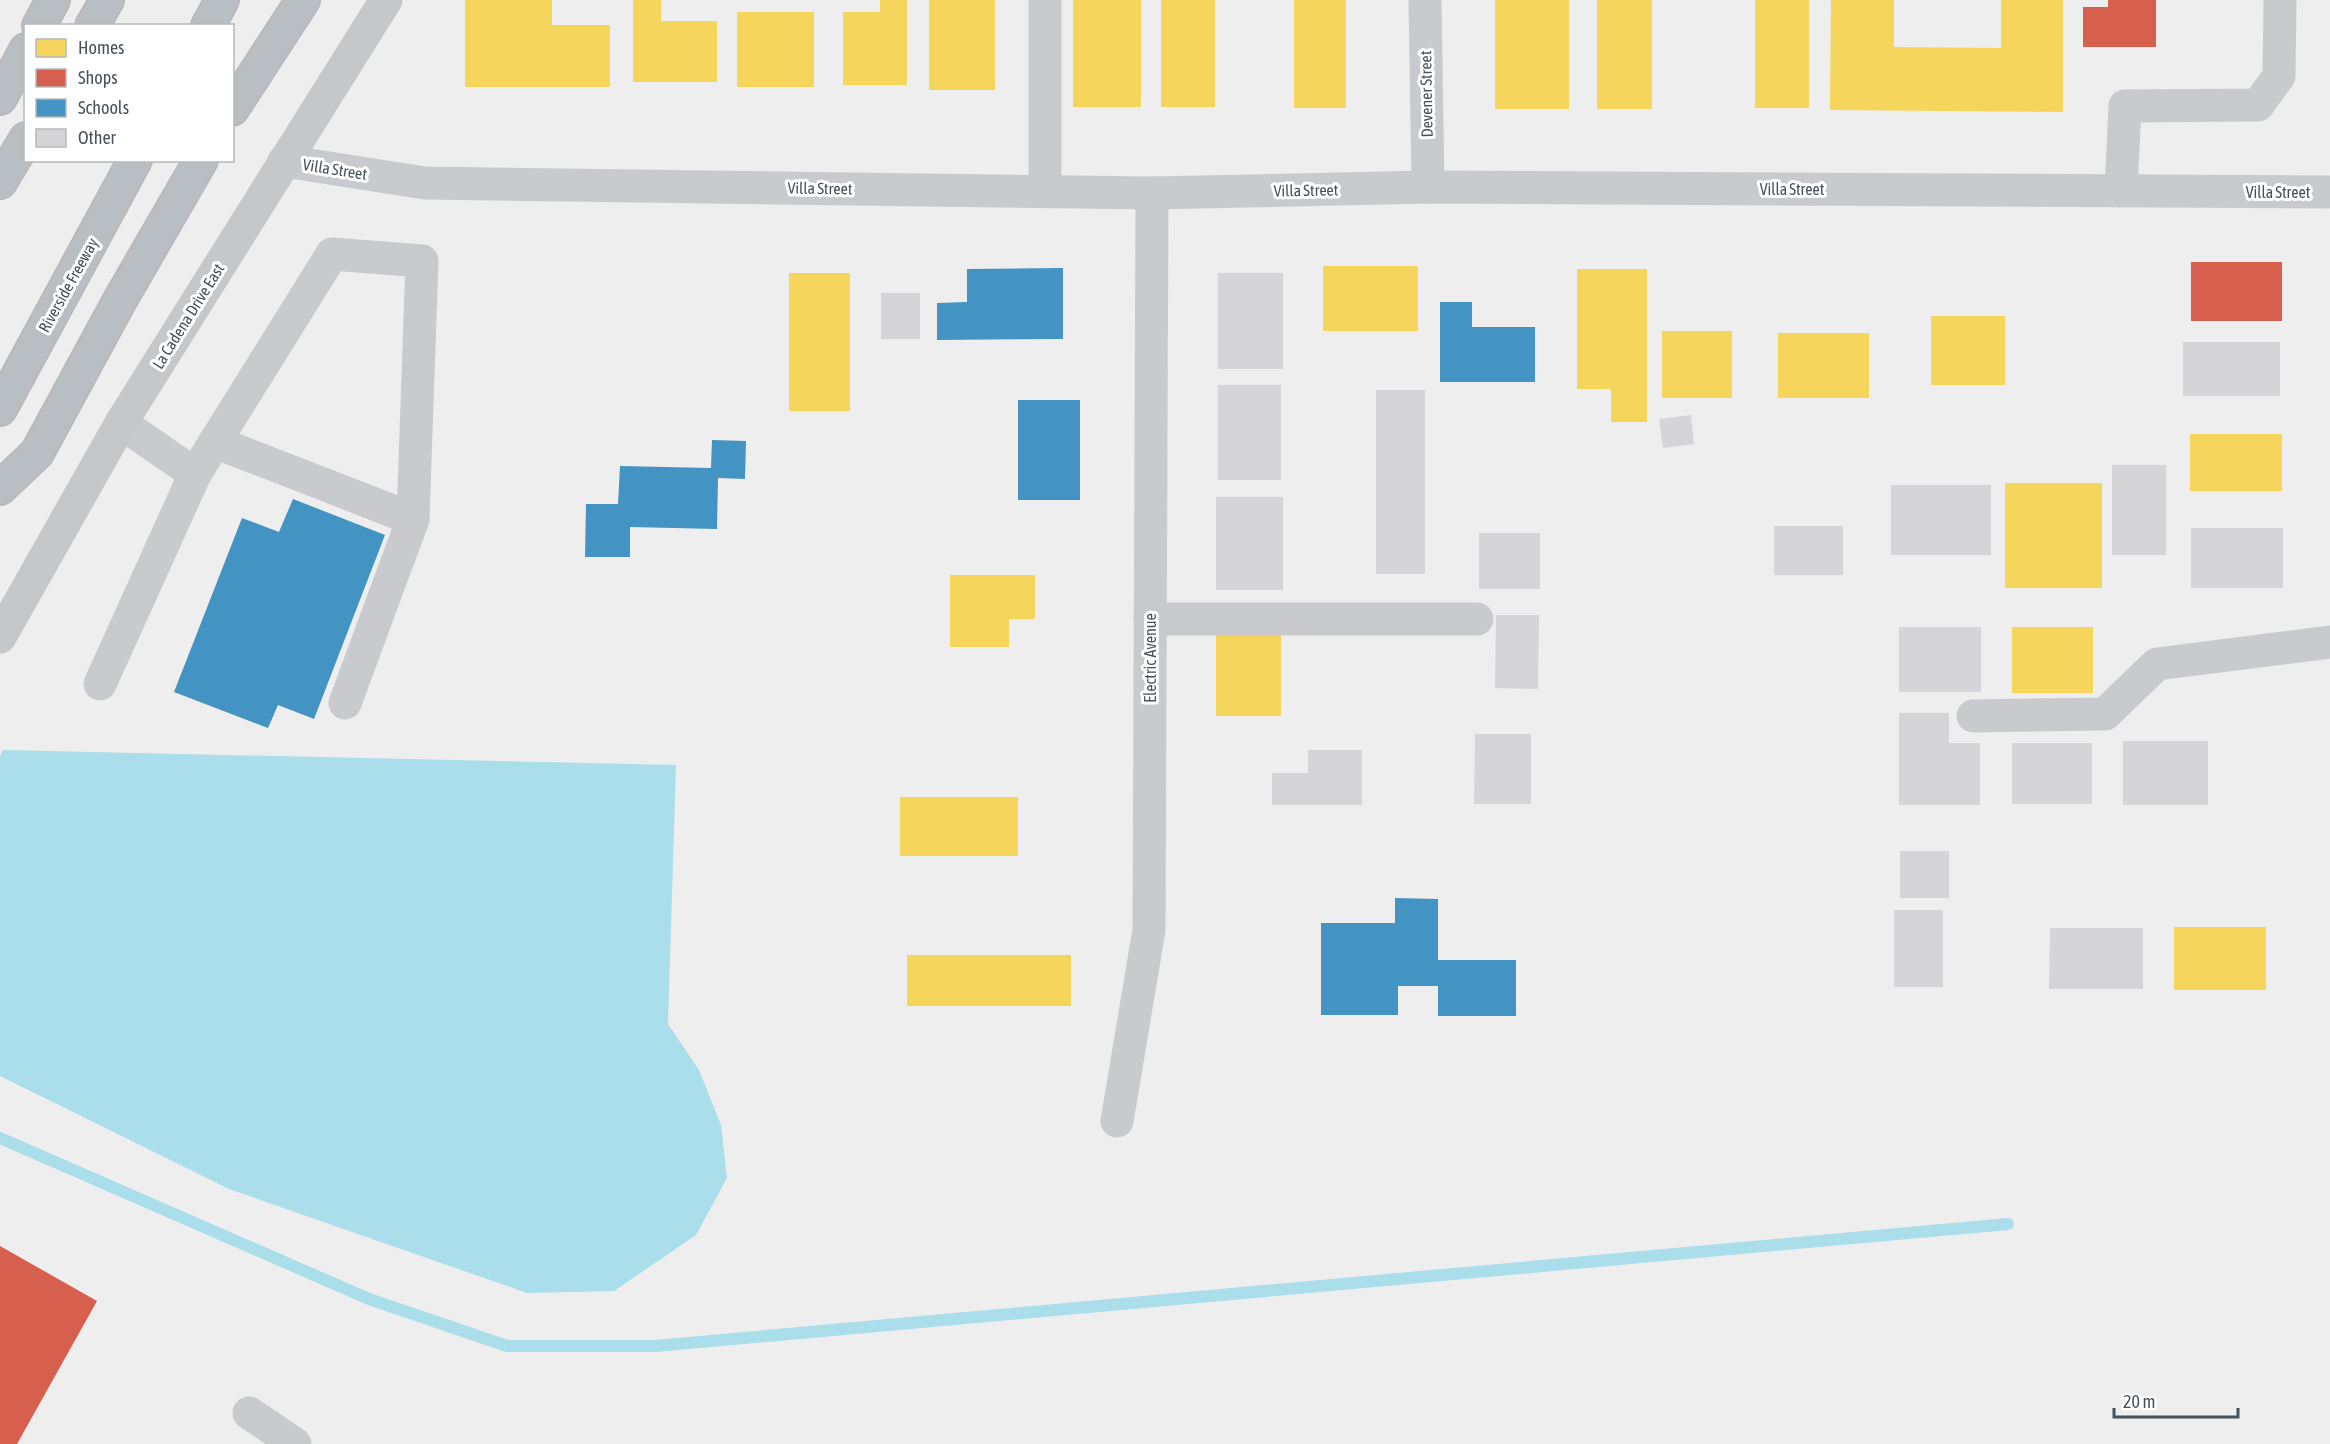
<svg xmlns="http://www.w3.org/2000/svg" width="2330" height="1444" font-family="'Asap Condensed',sans-serif">
<rect width="100%" height="100%" fill="#efeeee"/>
<!-- water -->
<polygon fill="#a9deea" points="3,750 676,765 668,1024 699,1070 721,1125 727,1178 696,1235 614,1291 527,1293 229,1189 0,1076 0,756"/>
<!-- homes -->
<g fill="#f6d55c">
<polygon points="465,0 552,0 552,25 610,25 610,87 465,87"/>
<polygon points="633,0 661,0 661,21 717,21 717,82 633,82"/>
<polygon points="880,0 907,0 907,85 843,85 843,12 880,12"/>
<rect x="929" y="0" width="66" height="90"/>
<rect x="1073" y="0" width="68" height="107"/>
<rect x="1161" y="0" width="54" height="107"/>
<rect x="1294" y="0" width="52" height="108"/>
<rect x="1495" y="0" width="74" height="109"/>
<rect x="1597" y="0" width="55" height="109"/>
<rect x="1755" y="0" width="54" height="108"/>
<polygon points="1831,0 1894,0 1894,47 2001,48 2001,0 2063,0 2063,112 1830,110"/>
<rect x="737" y="12" width="77" height="75"/>
<rect x="1323" y="266" width="95" height="65"/>
<polygon points="1577,269 1647,269 1647,422 1611,422 1611,389 1577,389"/>
<rect x="789" y="273" width="61" height="138"/>
<rect x="1931" y="316" width="74" height="69"/>
<rect x="1662" y="331" width="70" height="67"/>
<rect x="1778" y="333" width="91" height="65"/>
<rect x="2190" y="434" width="92" height="57"/>
<rect x="2005" y="483" width="97" height="105"/>
<polygon points="950,575 1035,575 1035,619 1009,619 1009,647 950,647"/>
<rect x="1216" y="621" width="65" height="95"/>
<rect x="2012" y="627" width="81" height="66"/>
<rect x="900" y="797" width="118" height="59"/>
<rect x="2174" y="927" width="92" height="63"/>
<rect x="907" y="955" width="164" height="51"/>
</g>
<!-- shops -->
<g fill="#d6604d">
<polygon points="2108,0 2156,0 2156,47 2083,47 2083,7 2108,7"/>
<rect x="2191" y="262" width="91" height="59"/>
<polygon points="0,1246 97,1301 17,1444 0,1444"/>
</g>
<!-- schools -->
<g fill="#4393c3">
<polygon points="1063,268 1063,339 937,340 937,303 967,302 967,269"/>
<polygon points="1440,302 1472,302 1472,327 1535,327 1535,382 1440,382"/>
<rect x="1018" y="400" width="62" height="100"/>
<polygon points="712,440 746,441 745,479 718,478 717,529 630,527 630,557 585,557 586,504 618,504 620,466 711,468"/>
<polygon points="293,499 385,535 314,719 278,705 268,728 174,692 242,518 279,532"/>
<polygon points="1395,898 1438,899 1438,960 1516,960 1516,1016 1438,1016 1438,986 1398,986 1398,1015 1321,1015 1321,923 1395,923"/>
</g>
<g fill="none" stroke-linecap="round" stroke-linejoin="round">
<!-- stream -->
<polyline stroke="#a9deea" stroke-width="12" points="0,1138 369,1299 507,1346 655,1346 2008,1224"/>
</g>
<!-- building -->
<g fill="#d5d5d7">
<rect x="1218" y="273" width="65" height="96"/>
<rect x="881" y="293" width="39" height="46"/>
<rect x="2183" y="342" width="97" height="54"/>
<rect x="1218" y="385" width="63" height="95"/>
<rect x="1376" y="390" width="49" height="184"/>
<polygon points="1691,415 1694,444 1663,448 1659,419"/>
<rect x="2112" y="465" width="54" height="90"/>
<rect x="1891" y="485" width="100" height="70"/>
<rect x="1216" y="497" width="67" height="93"/>
<rect x="1774" y="526" width="69" height="49"/>
<rect x="2191" y="528" width="92" height="60"/>
<rect x="1479" y="533" width="61" height="56"/>
<polygon points="1496,615 1539,615 1538,689 1495,688"/>
<rect x="1899" y="627" width="82" height="65"/>
<polygon points="1899,713 1949,713 1949,743 1980,743 1980,805 1899,805"/>
<polygon points="1475,734 1531,734 1531,804 1474,804"/>
<rect x="2123" y="741" width="85" height="64"/>
<rect x="2012" y="743" width="80" height="61"/>
<polygon points="1308,750 1362,750 1362,805 1272,805 1272,773 1308,773"/>
<rect x="1900" y="851" width="49" height="47"/>
<rect x="1894" y="910" width="49" height="77"/>
<polygon points="2050,928 2143,928 2143,989 2049,989"/>
</g>
<g fill="none" stroke-linecap="round" stroke-linejoin="round">
<defs>
<g id="highway">
<polyline points="39,26 53,0"/>
<polyline points="92,26 107,0"/>
<polyline points="208,26 222,0"/>
<polyline points="0,98 26,50"/>
<polyline points="232,109 303,0"/>
<polyline points="0,182 26,139"/>
<polyline points="0,409 135,160"/>
<polyline points="0,488 37,453 120,300 201,160"/>
</g>
</defs>
<!-- highway casing -->
<use href="#highway" stroke="#b4b8be" stroke-width="36"/>
<!-- minor -->
<g stroke="#c8cacd" stroke-width="33">
<polyline points="1045,0 1045,191"/>
<polyline points="1425,0 1428,187"/>
<polyline points="284,161 425,183 1152,193 1428,187 2330,192"/>
<polyline points="2121,191 2125,106 2258,105 2279,76 2280,0"/>
<polyline points="215,442 413,519"/>
<polyline points="195,474 332,254 422,261 413,519 345,703"/>
<polyline points="1150,619 1477,619"/>
<polyline points="100,684 195,474 121,423"/>
<polyline points="1973,716 2105,714 2157,664 2330,642"/>
<polyline points="1117,1121 1149,930 1152,193"/>
<polyline points="249,1413 295,1444"/>
</g>
<!-- major -->
<polyline stroke="#c4c8cb" stroke-width="33" points="0,637 121,423 386,0"/>
<!-- highway -->
<use href="#highway" stroke="#b9bec3" stroke-width="33"/>
</g>
<g text-anchor="middle" dominant-baseline="central" stroke-width="6" stroke-linejoin="round" paint-order="stroke">
<!-- street labels -->
<g font-size="16" fill="#46515a" stroke="#fff">
<text transform="translate(1426 94) rotate(-91)">Devener Street</text>
<text transform="translate(335 169) rotate(9)">Villa Street</text>
<text transform="translate(820 188) rotate(1)">Villa Street</text>
<text x="1792" y="189">Villa Street</text>
<text transform="translate(1306 190) rotate(-1)">Villa Street</text>
<text x="2278" y="192">Villa Street</text>
<text transform="translate(68 285) rotate(-61)">Riverside Freeway</text>
<text transform="translate(188 316) rotate(-58)">La Cadena Drive East</text>
<text transform="translate(1150 658) rotate(-90)">Electric Avenue</text>
</g>
</g>
<!-- legend -->
<rect x="24" y="24" width="210" height="138" fill="#ffffff" stroke="#b5b9bd" stroke-width="1.5"/>
<rect x="36" y="39" width="30" height="18" fill="#f6d55c" stroke="#b5b9bd" stroke-width="1.5"/>
<text x="78" y="54" font-size="18" fill="#46515a">Homes</text>
<rect x="36" y="69" width="30" height="18" fill="#d6604d" stroke="#b5b9bd" stroke-width="1.5"/>
<text x="78" y="84" font-size="18" fill="#46515a">Shops</text>
<rect x="36" y="99" width="30" height="18" fill="#4393c3" stroke="#b5b9bd" stroke-width="1.5"/>
<text x="78" y="114" font-size="18" fill="#46515a">Schools</text>
<rect x="36" y="129" width="30" height="18" fill="#d5d5d7" stroke="#b5b9bd" stroke-width="1.5"/>
<text x="78" y="144" font-size="18" fill="#46515a">Other</text>
<!-- scale -->
<path d="M2114 1408v9h124v-9" fill="none" stroke="#46515a" stroke-width="3"/>
<text x="2123" y="1408" font-size="18" fill="#46515a" stroke="#ffffff" stroke-width="4.5" paint-order="stroke">20 m</text>
</svg>
